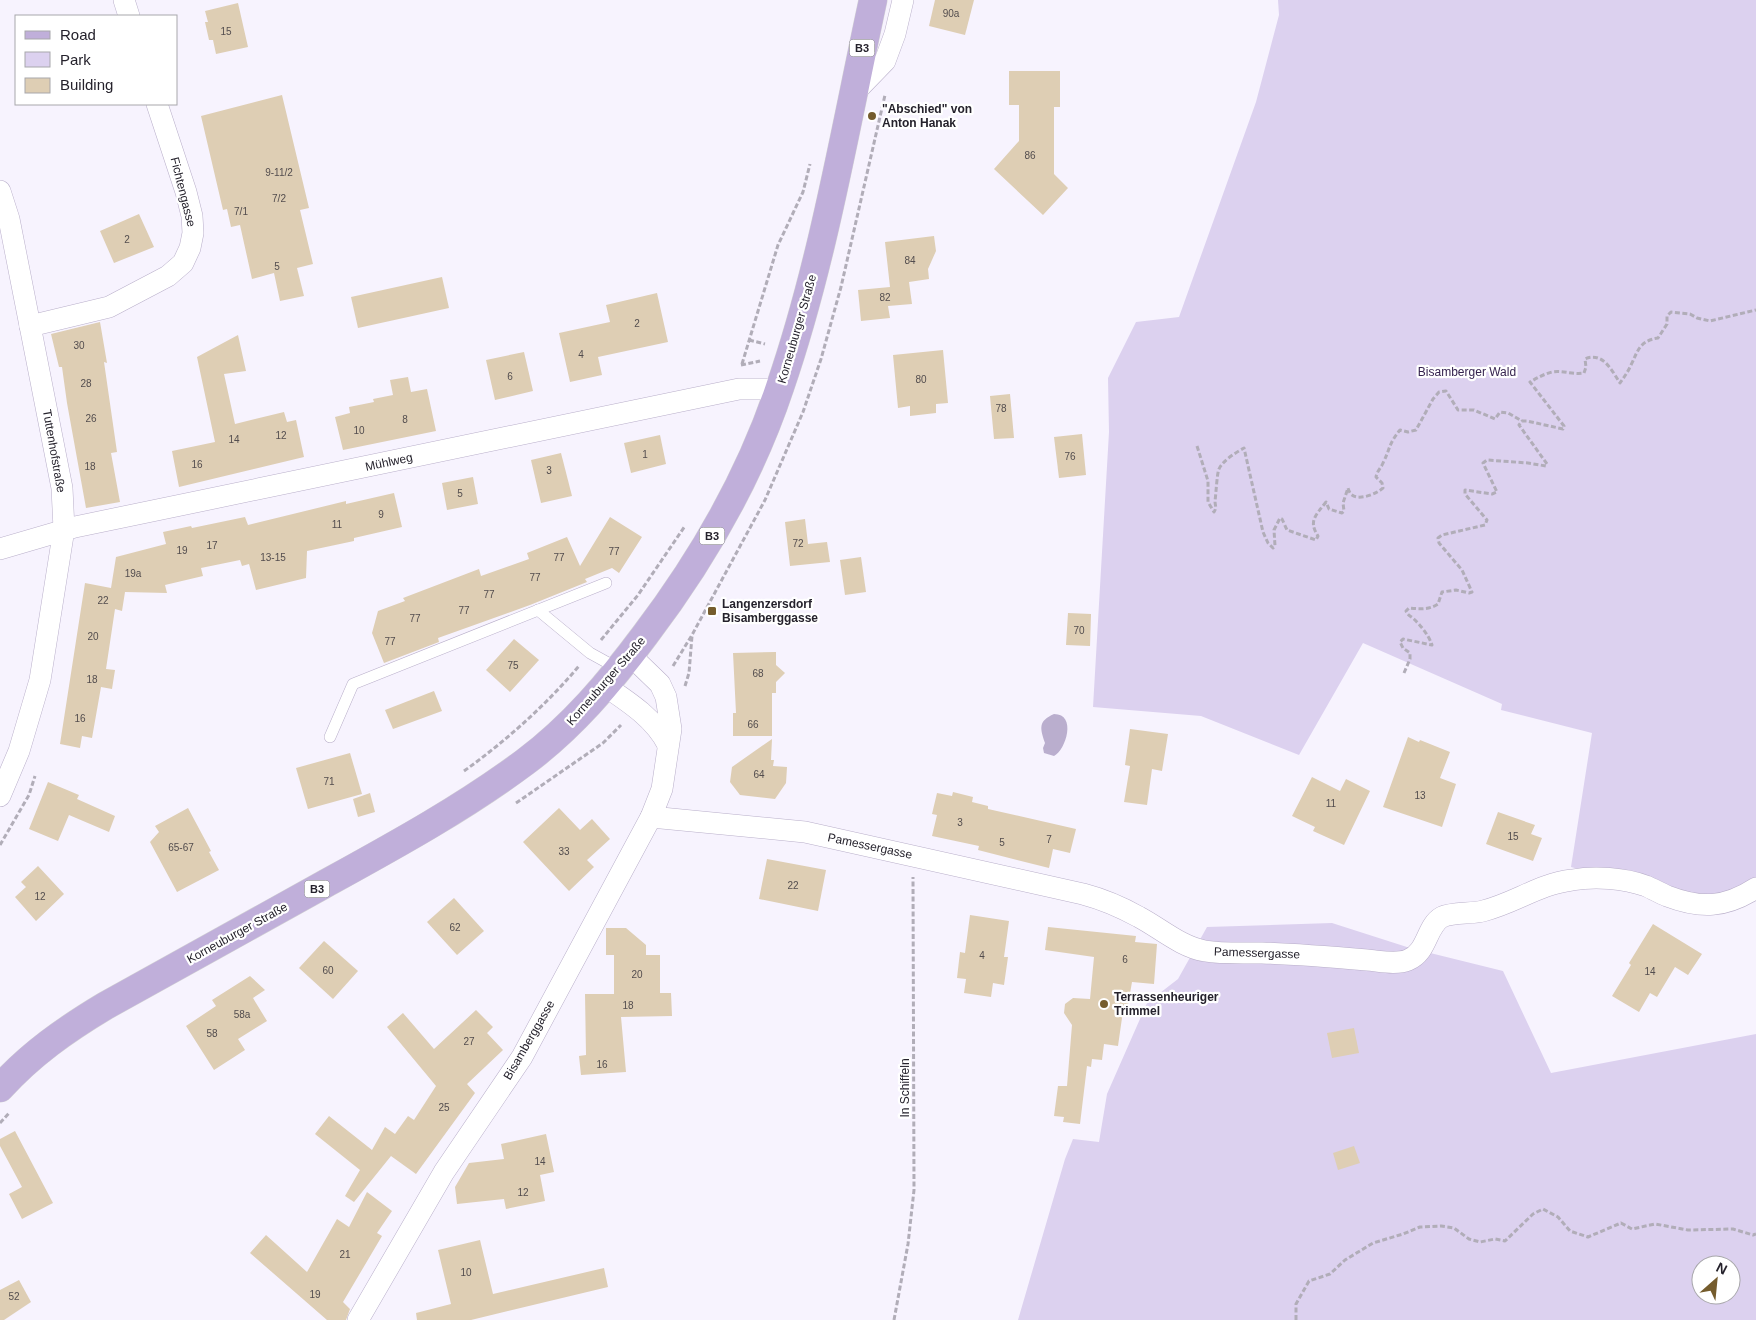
<svg xmlns="http://www.w3.org/2000/svg" width="1756" height="1320" font-family="Helvetica,sans-serif">
<rect width="100%" height="100%" fill="#f7f3fe"/>
<!-- green -->
<g fill="#dcd1ef" fill-rule="evenodd">
<polygon points="1278,0 1756,0 1756,896 1718,908 1571,867 1592,733 1501,710 1502,704 1363,643 1299,755 1201,716 1093,707 1109,432 1108,378 1136,322 1179,317 1256,102 1279,15"/>
<path d="M1332,923L1410,948L1503,971L1551,1073L1756,1034V1320H1018L1065,1159L1073,1139L1099,1142L1107,1094L1147,1003L1178,979L1207,927ZM1701,1265H1731V1295H1701Z"/>
</g>
<!-- water -->
<path fill="#baaece" d="M1054,714C1077,714 1066,750 1054,756L1044,753L1043,748L1045,743C1040,728 1038,721 1054,714Z"/>
<!-- building -->
<g fill="#deceb4">
<polygon points="935,0 974,0 965,35 929,26"/>
<polygon points="238,3 248,47 216,54 213,40 209,40 205,22 208,22 205,11"/>
<polygon points="1009,71 1060,71 1060,107 1054,107 1054,174 1068,188 1043,215 994,169 1019,141 1019,105 1009,105"/>
<polygon points="282,95 309,208 300,210 313,264 297,268 304,296 280,301 274,273 252,279 240,225 231,227 227,209 223,210 201,116"/>
<polygon points="139,214 154,247 114,263 100,231"/>
<polygon points="934,236 936,251 928,269 929,279 909,282 912,304 888,306 890,318 861,321 858,290 890,287 885,242"/>
<polygon points="442,277 449,308 358,328 351,297"/>
<polygon points="657,293 668,342 598,357 602,375 570,382 559,333 610,322 606,305"/>
<polygon points="100,322 107,363 104,362 117,452 111,453 120,502 86,508 67,403 62,367 59,367 51,334"/>
<polygon points="238,335 246,371 224,374 235,424 284,412 287,422 296,420 304,457 179,487 172,451 215,442 197,357"/>
<polygon points="943,350 948,403 936,404 936,413 910,416 910,406 898,408 893,355"/>
<polygon points="524,352 533,391 495,400 486,360"/>
<polygon points="408,377 411,392 427,389 436,431 343,450 335,417 350,413 349,407 374,402 373,399 393,395 390,380"/>
<polygon points="1010,394 1014,438 994,439 990,396"/>
<polygon points="1082,434 1086,475 1059,478 1054,437"/>
<polygon points="660,435 666,464 631,473 624,443"/>
<polygon points="561,453 572,496 541,503 531,460"/>
<polygon points="473,477 478,504 447,510 442,483"/>
<polygon points="394,493 402,527 354,538 354,541 307,551 306,578 256,590 249,564 242,566 240,560 201,568 203,576 165,585 167,593 125,592 122,611 115,609 106,669 115,670 112,689 101,687 92,738 82,736 80,748 60,744 85,583 111,588 116,557 166,544 163,532 191,526 192,528 245,517 248,525 346,501 346,504"/>
<polygon points="610,517 642,537 619,573 612,568 585,579 587,582 530,605 438,638 439,642 384,663 372,633 378,611 405,601 403,598 479,569 481,576 529,559 527,553 567,537 580,566"/>
<polygon points="805,519 808,544 827,542 830,562 790,566 785,522"/>
<polygon points="861,557 866,592 845,595 840,560"/>
<polygon points="1068,613 1091,614 1090,646 1066,645"/>
<polygon points="514,639 539,660 510,692 486,670"/>
<polygon points="776,652 776,665 785,673 776,682 776,693 772,693 772,736 733,736 733,713 736,713 733,653"/>
<polygon points="434,691 442,711 393,729 385,710"/>
<polygon points="1130,729 1168,734 1162,771 1152,769 1147,805 1124,802 1130,766 1125,765"/>
<polygon points="1408,737 1419,742 1420,740 1450,752 1440,778 1456,784 1442,827 1383,807"/>
<polygon points="772,739 771,760 774,760 773,766 787,767 786,783 775,799 740,795 730,782 732,767"/>
<polygon points="350,753 362,794 308,809 296,768"/>
<polygon points="1312,777 1340,791 1346,779 1370,791 1344,845 1313,831 1315,827 1292,816"/>
<polygon points="48,782 79,795 77,799 115,816 109,832 69,815 58,841 29,829"/>
<polygon points="953,792 973,797 972,802 988,806 988,809 1076,829 1070,853 1053,849 1049,868 978,850 979,846 932,836 937,815 932,814 937,793 952,796"/>
<polygon points="370,793 375,812 358,817 353,799"/>
<polygon points="188,808 211,851 209,852 219,870 177,892 150,842 159,832 155,826"/>
<polygon points="559,808 580,830 592,819 610,839 587,860 594,867 569,891 523,842"/>
<polygon points="1498,812 1535,825 1531,834 1542,838 1533,861 1486,844"/>
<polygon points="767,859 826,870 818,911 759,899"/>
<polygon points="38,866 64,894 36,921 15,897 26,887 21,882"/>
<polygon points="454,898 484,931 457,955 427,922"/>
<polygon points="970,915 1009,921 1004,957 1008,957 1004,985 993,983 991,997 964,993 966,979 957,978 960,952 965,953"/>
<polygon points="1653,924 1702,954 1688,975 1675,967 1657,997 1650,993 1639,1012 1612,996 1631,965 1629,963"/>
<polygon points="1048,927 1136,936 1135,942 1157,944 1154,984 1132,982 1128,1005 1124,1004 1118,1046 1104,1044 1102,1060 1092,1059 1091,1067 1087,1066 1080,1124 1063,1122 1064,1117 1054,1116 1058,1086 1067,1086 1072,1025 1064,1013 1065,1004 1073,998 1090,999 1094,957 1045,950"/>
<polygon points="606,928 626,928 646,945 646,955 660,955 660,993 671,993 672,1016 621,1017 626,1072 581,1075 579,1056 586,1055 585,994 614,994 614,955 606,955"/>
<polygon points="324,941 358,971 333,999 299,968"/>
<polygon points="250,976 265,990 253,998 267,1021 238,1039 245,1050 214,1070 186,1026 216,1006 212,1000"/>
<polygon points="476,1010 493,1027 487,1033 503,1050 467,1084 475,1093 416,1174 391,1156 354,1202 345,1196 360,1170 315,1134 329,1116 372,1150 385,1127 395,1134 408,1116 414,1120 436,1086 387,1027 403,1013 434,1049"/>
<polygon points="1354,1028 1359,1053 1332,1058 1327,1033"/>
<polygon points="15,1131 53,1203 22,1219 9,1194 22,1187 0,1146 0,1139"/>
<polygon points="546,1134 554,1172 540,1175 545,1201 506,1209 504,1199 457,1204 455,1187 469,1163 504,1159 501,1144"/>
<polygon points="1354,1146 1360,1163 1338,1170 1333,1153"/>
<polygon points="367,1192 392,1211 377,1233 382,1236 343,1302 350,1309 346,1320 327,1320 250,1253 266,1235 307,1272 337,1219 349,1227"/>
<polygon points="480,1240 493,1294 604,1268 608,1287 471,1320 417,1320 416,1313 451,1304 438,1250"/>
<polygon points="19,1280 31,1302 4,1320 0,1320 0,1290"/>
</g>
<g fill="none" stroke-linecap="round" stroke-linejoin="round">
<defs>
<g id="lane">
<polyline points="538,610 590,653 619,669"/>
<polyline points="330,737 353,684 606,583"/>
</g>
<g id="street">
<polyline points="124,0 129,16"/>
<polyline points="852,95 885,61 895,34 903,0"/>
<polyline points="0,191 9,219 62,488 64,529 40,680 19,751 0,796"/>
<polyline points="30,326 109,307 168,276 183,263 190,248 193,233 192,216 186,192 157,104"/>
<polyline points="0,549 75,527 739,389 780,389"/>
<path d="M605,686C629,702 655,719 668,745"/>
<path d="M651,817L805,832L1083,894C1102,899 1121,907 1139,917C1160,928 1181,947 1205,951C1222,954 1244,953 1262,953C1297,954 1332,957 1367,960C1380,961 1396,965 1408,960C1428,952 1426,926 1442,917C1452,912 1472,914 1483,911C1515,903 1539,884 1572,880C1595,876 1624,878 1646,886C1653,889 1660,893 1667,896C1701,909 1725,908 1756,888"/>
<polyline points="358,1320 444,1172 522,1057 651,817 662,789 671,729 666,697 660,684 630,655"/>
</g>
<path id="primary" d="M0,1088C31,1054 65,1030 105,1006C178,966 250,925 323,885C392,847 462,809 525,762C572,727 610,682 645,635C702,560 750,477 780,387C823,262 845,129 873,0"/>
</defs>
<!-- lane casing -->
<use href="#lane" stroke="#b9afca" stroke-width="12"/>
<!-- street casing -->
<use href="#street" stroke="#b9afca" stroke-width="22"/>
<!-- primary casing -->
<use href="#primary" stroke="#d3d3d5" stroke-width="29"/>
<!-- path -->
<g stroke="#b1adb8" stroke-width="3" stroke-dasharray="5 2.5" stroke-linecap="butt">
<polyline points="749,340 765,344"/>
<polyline points="742,364 778,245 803,192 810,164"/>
<polyline points="741,365 760,361"/>
<path d="M1197,446L1208,481V502L1214,512C1217,507 1215,506 1215,501C1216,494 1217,473 1219,469C1223,460 1237,452 1244,448L1263,532L1268,543L1273,548L1275,546L1274,530L1280,518L1282,519L1287,530L1316,540L1318,536C1308,521 1316,515 1326,502L1329,509L1342,513L1344,511L1343,503L1348,488C1349,491 1350,494 1352,495C1360,501 1378,493 1383,488L1382,483L1376,477C1377,471 1381,468 1383,463C1390,449 1389,443 1400,430L1408,432L1416,430L1433,399L1439,392L1446,391L1458,410H1474L1495,419L1500,412L1508,413L1522,421"/>
<polyline points="601,640 638,595 685,526"/>
<polyline points="673,666 692,635 765,500 803,412 821,359 841,287 885,95"/>
<path d="M1404,673L1410,659V653L1403,648L1400,642L1403,639L1432,645C1429,636 1422,627 1415,620C1411,616 1408,616 1406,611L1409,608C1419,609 1429,610 1438,604L1442,592L1456,590L1469,593L1472,592L1462,570L1439,543L1438,538L1442,535L1485,525L1487,520L1465,494V490L1492,494L1497,492L1483,463L1487,460L1528,463L1546,466L1547,464L1519,425L1522,421H1527L1563,429L1564,426L1530,382C1537,378 1544,374 1552,372C1563,370 1573,375 1584,373L1586,367L1585,359C1603,351 1612,371 1620,383C1624,377 1628,372 1631,365C1638,351 1639,341 1658,338L1667,324V316L1671,312L1690,314L1697,318L1710,321L1756,310"/>
<polyline points="685,686 689,673 692,636"/>
<path d="M464,771C506,741 546,705 579,666"/>
<polyline points="516,803 603,743 621,725"/>
<polyline points="0,845 29,795 35,776"/>
<polyline points="0,1123 10,1112"/>
<polyline points="894,1320 908,1244 914,1190 913,877"/>
<polyline points="1296,1320 1296,1304 1309,1281 1330,1274 1345,1260 1373,1243 1403,1234 1420,1227 1441,1226 1454,1228 1469,1239 1480,1242 1495,1239 1505,1241 1533,1214 1543,1209 1558,1217 1570,1231 1588,1237 1621,1223 1632,1229 1655,1224 1688,1230 1733,1229 1753,1235 1756,1234"/>
</g>
<!-- lane -->
<use href="#lane" stroke="#fff" stroke-width="11"/>
<!-- street -->
<use href="#street" stroke="#fff" stroke-width="21"/>
<!-- primary -->
<use href="#primary" stroke="#c0afda" stroke-width="28"/>
</g>
<!-- markers -->
<g fill="#755c2d" stroke="#fff" stroke-width="2">
<circle cx="872" cy="116" r="5"/>
<rect x="707" y="606" width="10" height="10" rx="2.5"/>
<circle cx="1104" cy="1004" r="5"/>
</g>
<g text-anchor="middle" dominant-baseline="central" stroke-width="4.5" stroke-linejoin="round" paint-order="stroke">
<!-- number labels -->
<g font-size="10" fill="#534d4e">
<text x="951" y="13">90a</text>
<text x="226" y="31">15</text>
<text x="1030" y="155">86</text>
<text x="279" y="172">9-11/2</text>
<text x="279" y="198">7/2</text>
<text x="241" y="211">7/1</text>
<text x="127" y="239">2</text>
<text x="910" y="260">84</text>
<text x="277" y="266">5</text>
<text x="885" y="297">82</text>
<text x="637" y="323">2</text>
<text x="79" y="345">30</text>
<text x="581" y="354">4</text>
<text x="510" y="376">6</text>
<text x="921" y="379">80</text>
<text x="86" y="383">28</text>
<text x="1001" y="408">78</text>
<text x="91" y="418">26</text>
<text x="405" y="419">8</text>
<text x="359" y="430">10</text>
<text x="281" y="435">12</text>
<text x="234" y="439">14</text>
<text x="645" y="454">1</text>
<text x="1070" y="456">76</text>
<text x="197" y="464">16</text>
<text x="90" y="466">18</text>
<text x="549" y="470">3</text>
<text x="460" y="493">5</text>
<text x="381" y="514">9</text>
<text x="337" y="524">11</text>
<text x="798" y="543">72</text>
<text x="212" y="545">17</text>
<text x="182" y="550">19</text>
<text x="614" y="551">77</text>
<text x="273" y="557">13-15</text>
<text x="559" y="557">77</text>
<text x="133" y="573">19a</text>
<text x="535" y="577">77</text>
<text x="489" y="594">77</text>
<text x="103" y="600">22</text>
<text x="464" y="610">77</text>
<text x="415" y="618">77</text>
<text x="1079" y="630">70</text>
<text x="93" y="636">20</text>
<text x="390" y="641">77</text>
<text x="513" y="665">75</text>
<text x="758" y="673">68</text>
<text x="92" y="679">18</text>
<text x="80" y="718">16</text>
<text x="753" y="724">66</text>
<text x="759" y="774">64</text>
<text x="329" y="781">71</text>
<text x="1420" y="795">13</text>
<text x="1331" y="803">11</text>
<text x="960" y="822">3</text>
<text x="1513" y="836">15</text>
<text x="1049" y="839">7</text>
<text x="1002" y="842">5</text>
<text x="181" y="847">65-67</text>
<text x="564" y="851">33</text>
<text x="793" y="885">22</text>
<text x="40" y="896">12</text>
<text x="455" y="927">62</text>
<text x="982" y="955">4</text>
<text x="1125" y="959">6</text>
<text x="328" y="970">60</text>
<text x="1650" y="971">14</text>
<text x="637" y="974">20</text>
<text x="628" y="1005">18</text>
<text x="242" y="1014">58a</text>
<text x="212" y="1033">58</text>
<text x="469" y="1041">27</text>
<text x="602" y="1064">16</text>
<text x="444" y="1107">25</text>
<text x="540" y="1161">14</text>
<text x="523" y="1192">12</text>
<text x="345" y="1254">21</text>
<text x="466" y="1272">10</text>
<text x="315" y="1294">19</text>
<text x="14" y="1296">52</text>
</g>
<!-- shield labels -->
<g fill="#fff" stroke="#66646b" stroke-width="1">
<rect x="849.5" y="39.5" width="25" height="17" rx="4"/>
<rect x="699.5" y="527.5" width="25" height="17" rx="4"/>
<rect x="304.5" y="880.5" width="25" height="17" rx="4"/>
</g>
<g font-size="11" font-weight="bold" fill="#25222c">
<text x="862" y="48">B3</text>
<text x="712" y="536">B3</text>
<text x="317" y="889">B3</text>
</g>
<!-- poi labels -->
<g font-size="12" font-weight="bold" fill="#25222c" stroke="#fff" text-anchor="start">
<text x="882" y="109">"Abschied" von<tspan x="882" dy="14">Anton Hanak</tspan></text>
<text x="722" y="604">Langenzersdorf<tspan x="722" dy="14">Bisamberggasse</tspan></text>
<text x="1114" y="997">Terrassenheuriger<tspan x="1114" dy="14">Trimmel</tspan></text>
</g>
<!-- street labels -->
<g font-size="12" fill="#25222c" stroke="#fff">
<text transform="translate(183 192) rotate(76)">Fichtengasse</text>
<text transform="translate(797 329) rotate(-74)">Korneuburger Straße</text>
<text transform="translate(54 451) rotate(80)">Tuttenhofstraße</text>
<text transform="translate(389 462) rotate(-12)">Mühlweg</text>
<text transform="translate(606 681) rotate(-49)">Korneuburger Straße</text>
<text transform="translate(870 846) rotate(12)">Pamessergasse</text>
<text transform="translate(237 933) rotate(-29)">Korneuburger Straße</text>
<text transform="translate(1257 953) rotate(2)">Pamessergasse</text>
<text transform="translate(529 1040) rotate(-60)">Bisamberggasse</text>
<text transform="translate(905 1088) rotate(-90)">In Schiffeln</text>
</g>
<!-- park labels -->
<g font-size="12" fill="#36244f" stroke="#fff">
<text x="1467" y="372">Bisamberger Wald</text>
</g>
</g>
<!-- legend -->
<rect x="15" y="15" width="162" height="90" fill="#ffffff" stroke="#a8a7ab"/>
<rect x="25" y="31" width="25" height="8" fill="#c0afda" stroke="#a8a7ab"/>
<text x="60" y="40" font-size="15" fill="#25222c">Road</text>
<rect x="25" y="52" width="25" height="15" fill="#dcd1ef" stroke="#a8a7ab"/>
<text x="60" y="65" font-size="15" fill="#25222c">Park</text>
<rect x="25" y="78" width="25" height="15" fill="#deceb4" stroke="#a8a7ab"/>
<text x="60" y="90" font-size="15" fill="#25222c">Building</text>
<!-- north arrow -->
<g transform="translate(1716 1280) rotate(27)"><circle r="24" fill="#ffffff" stroke="#a8a7ab"/>
<path d="M0-4L9 19L0 12L-9 19Z" fill="#755c2d"/>
<text y="-8" font-size="14" font-weight="bold" text-anchor="middle" fill="#25222c">N</text>
</g>
</svg>
